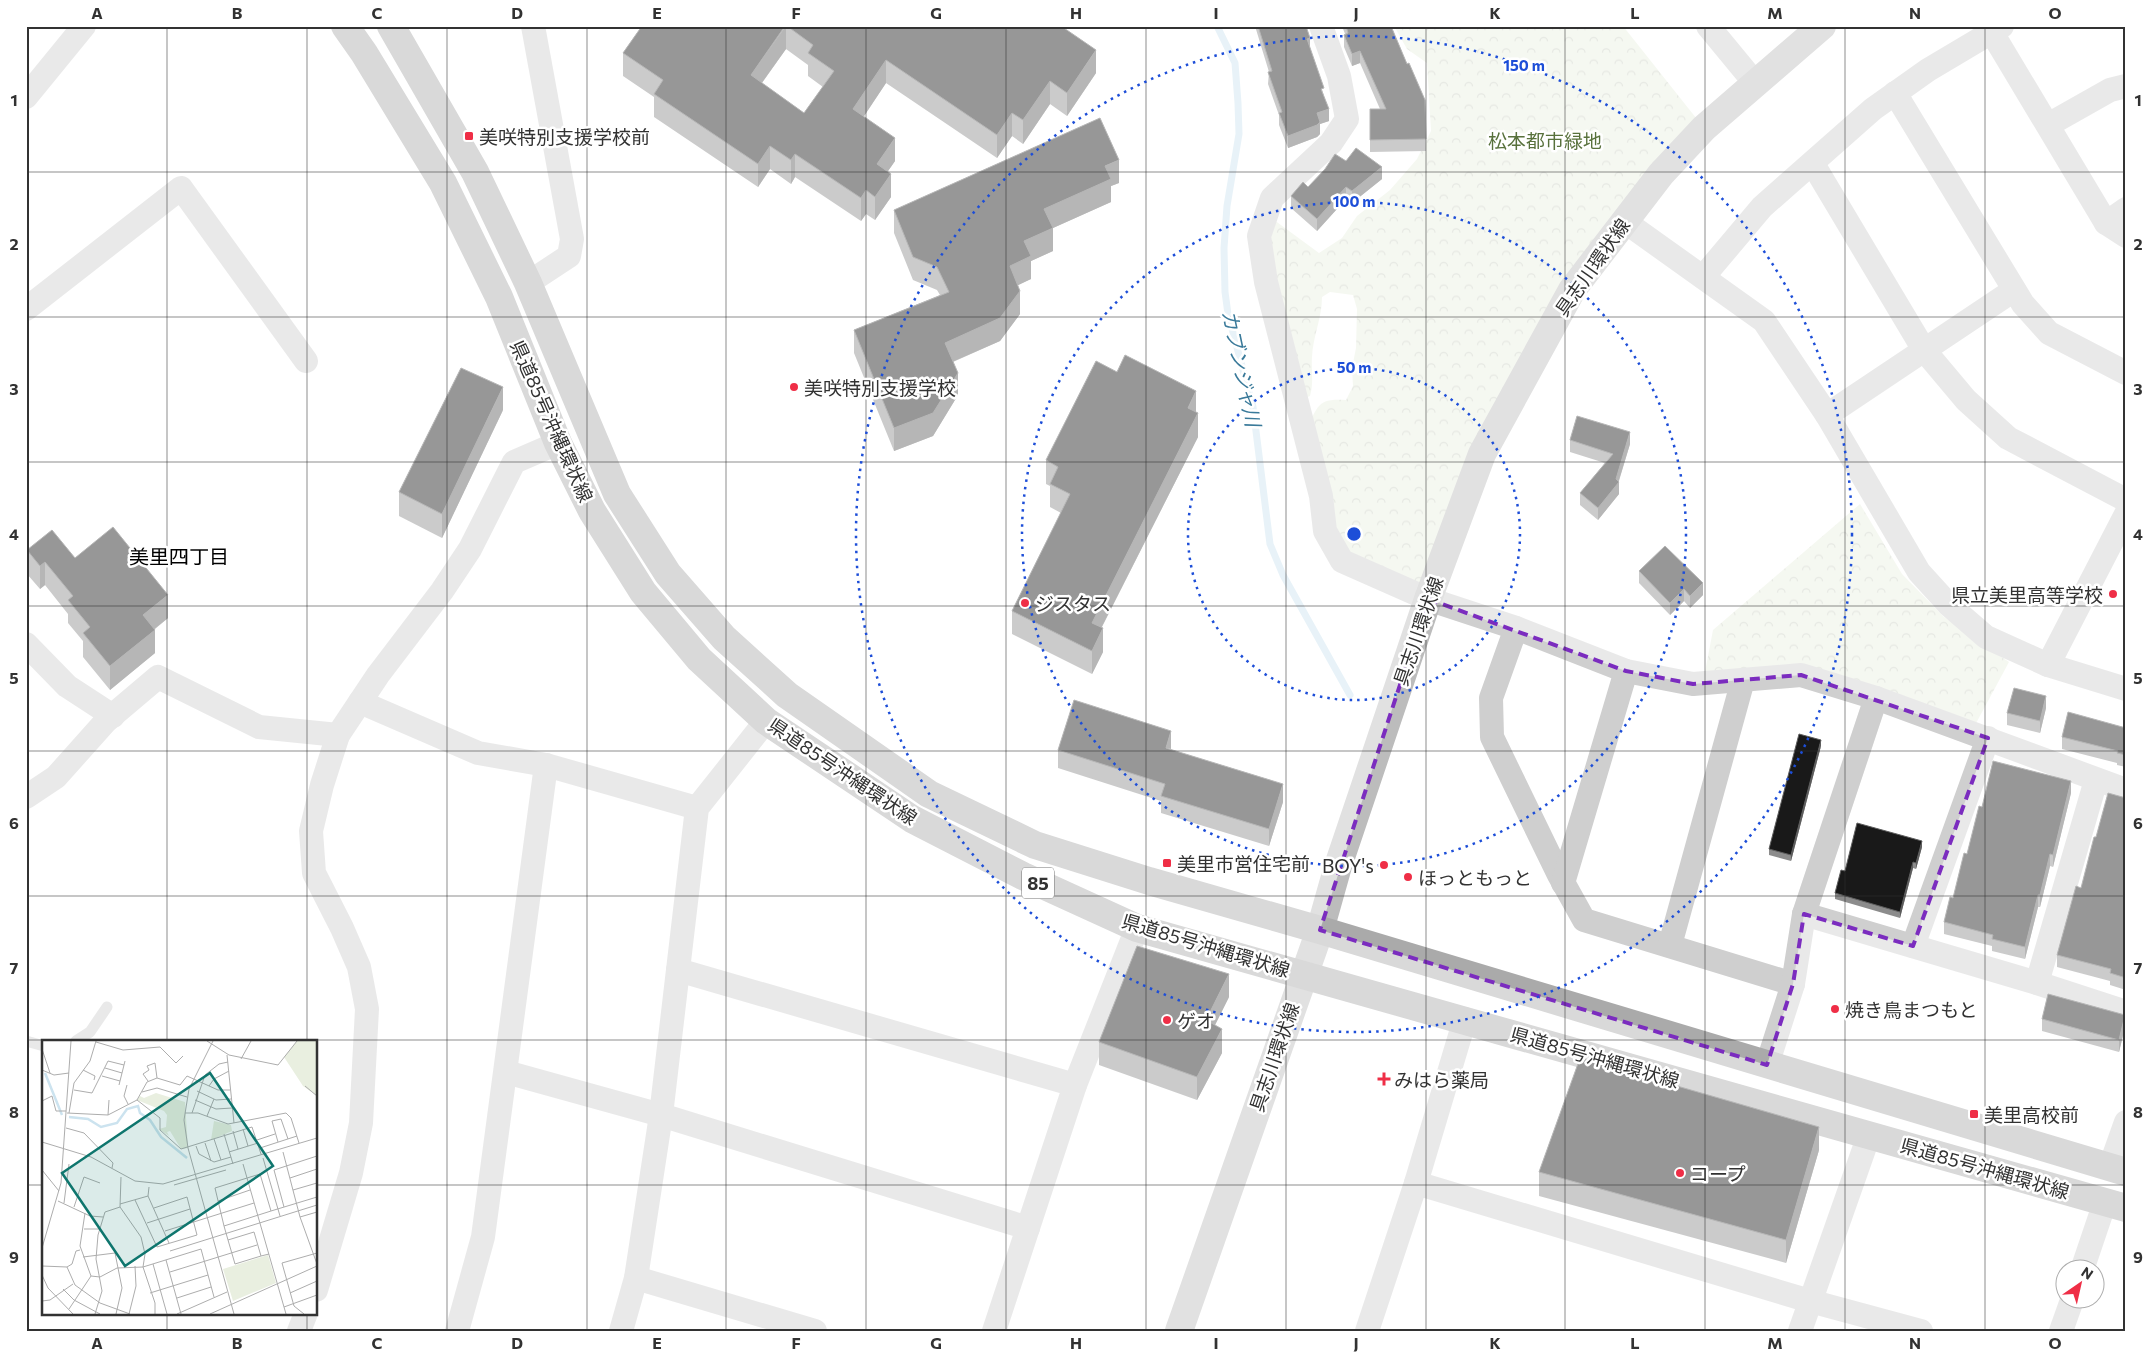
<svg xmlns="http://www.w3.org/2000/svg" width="2152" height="1357" font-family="Commissioner,'Noto Sans JP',sans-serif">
<defs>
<pattern id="park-crowns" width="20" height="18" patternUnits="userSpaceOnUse" patternTransform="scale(1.25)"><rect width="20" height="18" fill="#e9efe0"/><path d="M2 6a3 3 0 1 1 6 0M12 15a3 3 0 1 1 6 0" fill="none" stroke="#c8cdc1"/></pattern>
</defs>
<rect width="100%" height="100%" fill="#fff"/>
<!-- park -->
<g fill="url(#park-crowns)">
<path d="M1394,26H1623L1704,128L1572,290L1428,599L1342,561L1304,433C1319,407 1315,398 1346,400L1353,386L1352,368L1356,348L1357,309L1353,295L1330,292L1322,297C1322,318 1313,336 1312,357C1311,371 1314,382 1310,396L1296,402L1266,214L1319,253L1342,238L1357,216L1390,190L1417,159L1431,131L1427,63L1407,49Z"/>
<polygon points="1860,504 1902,574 1944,617 2009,662 1974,727 1827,671 1705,672 1713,630"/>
</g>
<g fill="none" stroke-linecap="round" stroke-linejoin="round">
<!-- stream -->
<polyline stroke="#cce3ef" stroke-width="7" points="1217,26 1235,63 1238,103 1239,134 1227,206 1224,248 1225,292 1228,314 1253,407 1270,544 1283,575 1350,695"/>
<!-- lane -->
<g stroke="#cfcfcf" stroke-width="11">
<polyline points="26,1041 44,1046"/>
<polyline points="76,1041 90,1032 107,1007"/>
</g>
<!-- street -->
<g stroke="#cfcfcf" stroke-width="24">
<polyline points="1321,26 1339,76 1347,119 1331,143 1272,198 1259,236 1266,282 1321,496 1325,531 1342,561 1428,599 1516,628 1626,671 1693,684 1801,675 1876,698 2126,790"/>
<polyline points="1708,26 1755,83"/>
<polyline points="1988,26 2106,223 2126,236"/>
<polyline points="1895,93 2023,304 2049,333 2126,373"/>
<polyline points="26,97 84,26"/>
<polyline points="2048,125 2110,90 2126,86"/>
<polyline points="1813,164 1924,350 1966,400 2008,438 2126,500"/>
<polyline points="1624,221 1764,321 1827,415 1919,572 1949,605 1986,637 2048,665 2126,689"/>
<polyline points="2106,223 2126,209"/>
<polyline points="1703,277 1762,207 1873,109 1928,70 2002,26"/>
<polyline points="528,283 569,256 572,239 533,26"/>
<polyline points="26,309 181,188 306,361"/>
<polyline points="1827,415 2014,290"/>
<polyline points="1516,628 1491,698 1492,737 1559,875 1584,920 1793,984"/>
<polyline points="26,644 67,686 113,716"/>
<polyline points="2048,665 2126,514"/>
<polyline points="360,702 478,753 546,765 697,808"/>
<polyline points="26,797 56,777 106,721 158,677 259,727 338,735"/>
<polyline points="1563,883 1626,671"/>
<polyline points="1804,914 2037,983 2126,1012"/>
<polyline points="1670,945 1743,680"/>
<polyline points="1913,946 1988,738"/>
<polyline points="678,970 1075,1085 994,1331"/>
<polyline points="2037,983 2096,780"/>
<polyline points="1767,1065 1793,984 1804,914 1876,698"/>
<polyline points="506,1072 661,1115 1028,1228"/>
<polyline points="1075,1085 1137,928"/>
<polyline points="2110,1167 2126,1122"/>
<polyline points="1416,1183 1465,1019"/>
<polyline points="2082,1270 2105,1202"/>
<polyline points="636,1278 815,1331"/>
<polyline points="316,1290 351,1173 361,1123 367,1009 359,967 342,928 314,873 311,831 322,785 338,735 378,675 442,591 470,549 514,462 558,443"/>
<polyline points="299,1331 306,1313"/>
<polyline points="457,1331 483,1237 546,765"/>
<polyline points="621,1331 636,1278 661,1115 697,808 766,721"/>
<polyline points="1367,1331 1416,1183 1810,1301 1921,1331"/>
<polyline points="1800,1331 1869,1135"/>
<polyline points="2061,1331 2072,1300"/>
</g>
<!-- secondary -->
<polyline stroke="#bcbcbc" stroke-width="28" points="1179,1331 1320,930 1338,866 1428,599 1482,454 1572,290 1661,174 1704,128 1822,26"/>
<!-- primary -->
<g stroke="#aaa" stroke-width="28">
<polyline points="345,26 364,53 443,183 499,297 558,443 592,511 643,592 699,659 766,721 912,819 1023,876 1137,928 2126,1208"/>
<polyline points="391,26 475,172 528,283 617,494 668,574 724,638 787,695 929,794 1035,845 1149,881 1320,930 2126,1172"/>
</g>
</g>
<!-- wall -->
<g fill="#8c8c8c" fill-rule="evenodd">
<path d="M642,26H970L975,29L1096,73L1067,116L1050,104L1023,144L1012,136L997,158L886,83L863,117L895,161L888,171L891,197L875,220L866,214L861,221L795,177L791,184L770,169L758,187L654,117V97L623,76V53ZM786,49L808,65V76L823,87L804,113L762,83Z"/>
<polygon points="1255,26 1306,26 1310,49 1324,96 1329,121 1320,124 1320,134 1317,137 1288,148 1279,125 1279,115 1268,84 1269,72"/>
<polygon points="1342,26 1391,26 1407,64 1425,100 1426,151 1370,152 1370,109 1380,109 1360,63 1352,66 1344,47 1344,35 1345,34"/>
<polygon points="1346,161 1382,179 1352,203 1346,199 1317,231 1291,208 1291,196 1308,187"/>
<polygon points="1119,183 1111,186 1111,202 1053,228 1053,251 1031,261 1031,279 1017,285 1020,314 1000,341 953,362 958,395 933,436 894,451 854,353 854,330 940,295 937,290 913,280 894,233 894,210"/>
<polygon points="503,410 442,538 399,516 399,492"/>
<polygon points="1196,413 1198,437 1102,627 1103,652 1092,674 1012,634 1012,611 1061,513 1050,507 1050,486 1046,484 1046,460"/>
<polygon points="1570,440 1630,444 1619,481 1619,494 1598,520 1580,505 1580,493 1605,463 1570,452"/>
<polygon points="27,550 75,558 168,618 155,629 155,653 110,690 83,657 83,641 68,623 68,614 45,585 40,589 27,574"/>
<polygon points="1639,571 1703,595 1690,608 1684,601 1670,615 1639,583"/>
<polygon points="2046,708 2040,733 2007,725 2007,713"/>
<polygon points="2126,728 2126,767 2117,765 2117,763 2062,749 2062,737"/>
<polygon points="1821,746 1791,861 1769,855 1769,849"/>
<polygon points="1058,750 1283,802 1269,846 1161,813 1161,801 1058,768"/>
<polygon points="2071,793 2053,867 2050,866 2040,907 2038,907 2025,959 1992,951 1992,946 1944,934 1944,922 1953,898 1982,807"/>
<polygon points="2126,798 2126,990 2110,985 2110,981 2057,967 2057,955 2081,888"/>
<polygon points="1922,847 1916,869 1913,868 1900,918 1835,899 1835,893 1845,871"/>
<polygon points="1229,997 1215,1025 1222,1053 1197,1100 1099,1065 1099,1042"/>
<polygon points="2042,1019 2125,1027 2119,1052 2042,1031"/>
<polygon points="1819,1150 1786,1263 1539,1196 1539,1172"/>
</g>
<!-- shaded-wall -->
<g fill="#5e5e5e">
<polygon points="786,26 786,49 751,98 751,75"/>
<polygon points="1310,38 1310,50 1307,39"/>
<polygon points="1096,50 1096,73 1067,116 1067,93"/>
<polygon points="1360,51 1360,63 1352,66 1352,54"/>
<polygon points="886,60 886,83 853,133 853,109"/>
<polygon points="1050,81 1050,104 1023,144 1023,120"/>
<polygon points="1329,109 1329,121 1320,124 1320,134 1317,137 1288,148 1288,136 1317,113"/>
<polygon points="1012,113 1012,136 997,158 997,135"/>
<polygon points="895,138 895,161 877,187 877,164"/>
<polygon points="770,146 770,169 758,187 758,164"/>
<polygon points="795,154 795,177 791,184 791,160"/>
<polygon points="1119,160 1119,183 1111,186 1111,202 1044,232 1044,209 1105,166"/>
<polygon points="1382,167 1382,179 1352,203 1352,191"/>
<polygon points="891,174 891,197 875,220 875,197"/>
<polygon points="1346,187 1346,199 1317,231 1317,219"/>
<polygon points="866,190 866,214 861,221 861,198"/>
<polygon points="1053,228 1053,251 1031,261 1031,279 1010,289 1010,266 1024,241"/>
<polygon points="1020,291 1020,314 1000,341 945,365 945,343"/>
<polygon points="958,373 958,395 933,436 894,451 894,428"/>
<polygon points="503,387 503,410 442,538 442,514"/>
<polygon points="1196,391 1196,414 1188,408"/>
<polygon points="1198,413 1198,437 1092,646 1092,623"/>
<polygon points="1630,432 1630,444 1618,483 1619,482 1619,494 1598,520 1598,508 1616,479"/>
<polygon points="45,562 45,585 40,589 40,566"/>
<polygon points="1703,583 1703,595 1690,608 1690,596"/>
<polygon points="1684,589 1684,601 1670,615 1670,603"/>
<polygon points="168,595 168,618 143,638 143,615"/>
<polygon points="1103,628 1103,652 1092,674 1092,651"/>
<polygon points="155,630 155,653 110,690 110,666"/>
<polygon points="2046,696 2046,708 2040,733 2040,721"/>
<polygon points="1171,731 1171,749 1166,748"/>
<polygon points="1821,740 1821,746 1791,861 1791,855"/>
<polygon points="2071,781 2071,793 2053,867 2053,855"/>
<polygon points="1283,784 1283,802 1269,846 1269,829"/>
<polygon points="1922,841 1922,847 1916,869 1916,863"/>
<polygon points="2050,854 2050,866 2040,907 2040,895"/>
<polygon points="1913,862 1913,868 1900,918 1900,912"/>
<polygon points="2038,895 2038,907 2025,959 2025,947"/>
<polygon points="1229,974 1229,997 1206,1043 1206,1020"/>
<polygon points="2125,1015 2125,1027 2119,1052 2119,1040"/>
<polygon points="1222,1029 1222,1053 1197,1100 1197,1077"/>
<polygon points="1819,1127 1819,1150 1786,1263 1786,1240"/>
</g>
<!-- building -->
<g fill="#191919" stroke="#5e5e5e">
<polygon points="642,26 785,26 751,75 804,113 834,71 808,53 813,45 787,26 970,26 975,29 976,26 1061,26 1096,50 1067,93 1050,81 1023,120 1012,113 997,135 886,60 853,109 895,138 877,164 891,174 875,197 866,190 861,198 795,154 791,160 770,146 758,164 654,94 663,80 623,53"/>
<polygon points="1258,26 1306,26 1310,38 1307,39 1324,88 1321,89 1329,109 1317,113 1320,122 1317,125 1288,136 1279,113 1282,112 1268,72 1272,71"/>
<polygon points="1346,26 1391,26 1407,64 1409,63 1425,100 1426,139 1370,140 1370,109 1386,109 1360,51 1352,54 1344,35 1348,33"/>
<polygon points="1100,118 1119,160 1105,166 1111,179 1044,209 1053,228 1024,241 1031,256 1010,266 1020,291 1000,318 945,343 958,373 933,413 894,428 854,330 949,292 937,267 913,257 894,210"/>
<polygon points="1356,148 1382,167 1352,191 1346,187 1317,219 1291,196 1303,182 1308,187 1325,169 1335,154 1346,161"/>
<polygon points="1125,355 1196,391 1188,408 1198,413 1092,623 1103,628 1092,651 1012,611 1070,494 1050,484 1058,467 1046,460 1096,361 1117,372"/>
<polygon points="461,368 503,387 442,514 399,492"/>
<polygon points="1577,416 1630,432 1616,479 1619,482 1598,508 1580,493 1613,454 1570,440"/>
<polygon points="113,527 168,595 143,615 155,630 110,666 83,633 90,627 68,600 73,596 45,562 40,566 27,550 52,530 75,558"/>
<polygon points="1665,546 1703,583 1690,596 1684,589 1670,603 1639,571"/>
<polygon points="2014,688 2046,696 2040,721 2007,713"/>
<polygon points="1074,700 1171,731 1166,748 1283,784 1269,829 1161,796 1165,784 1058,750"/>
<polygon points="2068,712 2126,728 2126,755 2117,753 2118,751 2062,737"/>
<polygon points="1799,734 1821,740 1791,855 1769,849"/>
<polygon points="1993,761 2071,781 2053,855 2050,854 2040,895 2038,895 2025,947 1992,939 1993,935 1944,922 1950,897 1953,898 1964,853 1967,854 1979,806 1982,807"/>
<polygon points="2108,793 2126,798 2126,978 2110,973 2111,969 2057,955 2076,886 2081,888 2094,837 2096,837"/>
<polygon points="1857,823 1922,841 1916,863 1913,862 1900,912 1835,893 1841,870 1845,871"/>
<polygon points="1137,946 1229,974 1206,1020 1222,1029 1197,1077 1099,1042"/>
<polygon points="2048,994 2125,1015 2119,1040 2042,1019"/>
<polygon points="1580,1058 1819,1127 1786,1240 1539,1172"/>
</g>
<!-- marked area -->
<path d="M0 0H2152V1357H0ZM1428,599L1626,671L1693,684L1801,675L1988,738L1913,946L1804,914L1793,984L1767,1065L1320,930Z" fill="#fff" fill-opacity=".55" fill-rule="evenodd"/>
<path fill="none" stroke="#7b2cbf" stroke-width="4" stroke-dasharray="10 6" stroke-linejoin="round" d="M1428,599L1626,671L1693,684L1801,675L1988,738L1913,946L1804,914L1793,984L1767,1065L1320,930Z"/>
<!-- grid -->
<path fill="none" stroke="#323232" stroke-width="1" stroke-opacity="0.55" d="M167,26V1041M307,26V1041M447,26V1331M587,26V1331M726,26V1331M866,26V1331M1006,26V1331M1146,26V1331M1286,26V1331M1426,26V1331M1565,26V1331M1705,26V1331M1845,26V1331M1985,26V1331M26,172H2126M26,317H2126M26,462H2126M26,606H2126M26,751H2126M26,896H2126M26,1040H2126M26,1185H44M316,1185H2126M167,1313V1331M307,1313V1331"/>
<!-- distance rings -->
<g fill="none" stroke="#1d4ed8" stroke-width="2.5" stroke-dasharray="2.5 5">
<circle cx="1354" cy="534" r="166"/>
<circle cx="1354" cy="534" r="332"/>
<circle cx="1354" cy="534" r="498"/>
</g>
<!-- markers -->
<g fill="#ef2e46" stroke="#fff" stroke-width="2">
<rect x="464" y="131" width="10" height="10" rx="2.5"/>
<circle cx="794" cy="387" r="5"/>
<circle cx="2113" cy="594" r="5"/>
<circle cx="1025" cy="603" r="5"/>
<rect x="1162" y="858" width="10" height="10" rx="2.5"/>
<circle cx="1384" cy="865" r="5"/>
<circle cx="1408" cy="877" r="5"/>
<circle cx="1835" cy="1009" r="5"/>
<circle cx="1167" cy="1020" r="5"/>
<path d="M1381.5 1071.5h5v5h5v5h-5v5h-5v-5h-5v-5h5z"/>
<rect x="1969" y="1109" width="10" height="10" rx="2.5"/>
<circle cx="1680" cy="1173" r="5"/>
</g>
<g text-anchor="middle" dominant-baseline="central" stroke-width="5" stroke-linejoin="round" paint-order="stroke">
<!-- shield labels -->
<rect fill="#fff" stroke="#707070" stroke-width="1" x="1022" y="867.5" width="32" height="31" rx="4"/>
<g font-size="18" font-weight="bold" fill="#323232">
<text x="1038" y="883">85</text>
</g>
<!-- poi labels -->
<g font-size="19" fill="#323232" stroke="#fff" text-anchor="start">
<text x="479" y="136">美咲特別支援学校前</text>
<text x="804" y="387">美咲特別支援学校</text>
<text x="2103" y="594" text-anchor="end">県立美里高等学校</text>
<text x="1035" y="603">ジスタス</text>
<text x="1177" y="863">美里市営住宅前</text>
<text x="1374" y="865" text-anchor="end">BOY's</text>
<text x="1418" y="877">ほっともっと</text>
<text x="1845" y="1009">焼き鳥まつもと</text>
<text x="1177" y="1020">ゲオ</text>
<text x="1394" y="1079">みはら薬局</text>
<text x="1984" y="1114">美里高校前</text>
<text x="1690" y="1173">コープ</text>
</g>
<!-- park labels -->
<g font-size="19" fill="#58713c" stroke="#fff">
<text x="1545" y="140">松本都市緑地</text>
</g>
<!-- street labels -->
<g font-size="19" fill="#323232" stroke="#fff">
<text transform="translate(1592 267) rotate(-55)">具志川環状線</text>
<text transform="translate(552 421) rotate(66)">県道85号沖縄環状線</text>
<text transform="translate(1418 631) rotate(-71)">具志川環状線</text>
<text transform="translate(843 771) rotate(34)">県道85号沖縄環状線</text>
<text transform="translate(1206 945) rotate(17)">県道85号沖縄環状線</text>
<text transform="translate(1274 1057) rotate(-71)">具志川環状線</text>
<text transform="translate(1595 1057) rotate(16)">県道85号沖縄環状線</text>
<text transform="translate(1985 1168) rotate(16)">県道85号沖縄環状線</text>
</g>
<!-- water labels -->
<g font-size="20" font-style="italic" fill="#3a7a9a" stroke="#fff">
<text transform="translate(1242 368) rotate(78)">カブンジャ川</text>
</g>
<!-- neighbourhood labels -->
<g font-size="20" fill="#000" stroke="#fff">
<text x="179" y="556">美里四丁目</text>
</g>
</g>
<!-- overview -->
<g transform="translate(42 1040)">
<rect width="275" height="275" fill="#fff"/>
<path d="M255,1H275V56L261,46L242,17ZM114,53L143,62L146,108L139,109L128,91L125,92L127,96L117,89L124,87L125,75L122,71L95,60L98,56L102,58ZM172,81L189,85L190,91L169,100ZM226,215L234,243L191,261L181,229Z" fill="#e9efe0"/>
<path fill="none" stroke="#cce3ef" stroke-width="2.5" d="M3,33L20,75M27,77L46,79L59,87L75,83L85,69L96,66L98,73L108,80L119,97L145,118"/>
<path fill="none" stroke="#adadad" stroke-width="1" d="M165,1L187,15L236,25L255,1M171,1L147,49L142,80L146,108L192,274M54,2L81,10L118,7L134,23L141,16M0,9L8,33M185,15L192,83M199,19L209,1M63,28L80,33M0,30L12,35L27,33M41,30L53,36L52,40M60,36L78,41M106,41L101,34L107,30L105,26L113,23L115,38M77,45L83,21M85,45L82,56L86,64M167,46L172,39L187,31M263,46L275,56M32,50L50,53L66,21L82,25M155,51L174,60L189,59M100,52L115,48L145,57M95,60L118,78V90L139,109L210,87L219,114M153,60L174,69L190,68M0,61L10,56L14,71H24M25,73L66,75L95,60L105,42L115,38L138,45L145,36L176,50H188M27,73L32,43L48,21L54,1M143,73H156L186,84L244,73L249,78L257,103M150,73L163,35L177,24L186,22M66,75L67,60M165,76L172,59M24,88L42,93L71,123L70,128M201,89L206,106M191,91L196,109M182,94L191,124M172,99L179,120M215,100L233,94M0,102L49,117L93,141L121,144L275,98M236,102L230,81L239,79L246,99M163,103L169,121M154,106L157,114L172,122L189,117M218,108L255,96M187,112L216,103M241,112L258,177M221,118L238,176M201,124L244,274M0,130L17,151M79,137L78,167L99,197L103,214L101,227L113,263V274M248,138L275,129M132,145L184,130M107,147L106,156L127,203M251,150L275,143M93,160L115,207L155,195L145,157L112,168M16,161L48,176L61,177M176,161L208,150M22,163L27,124M78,164L106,156M32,167L42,137L58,143M242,167L232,130L275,116M229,171L275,157M275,172L258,177L275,224M43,173L38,206L49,236M105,183L148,169M182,186L229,171L218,134L173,148L182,186L186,200M42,189H58M123,191L212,163M0,208L19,143L29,1M128,211L275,165M219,216L212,192L186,200L193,224L219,216L227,214M41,217L73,213L80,248L74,274M124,220L139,274M111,224L125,274M0,226L25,227L33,245L58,263L88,274M25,227L30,224L34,211L38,210M128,232L215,205M0,235L6,248L31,274M21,249L32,260L58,274M108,253L166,235M248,253L275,241M135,258L169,247M0,261L8,260L31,244M242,267L275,255M27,269L49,236L58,237L75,228L101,227L159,209L172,257M53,274L60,251L54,219L56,195L63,172L78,167M87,274L94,246L93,226M135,274L185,252M168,274L275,226M262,274L252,266L240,223L275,213"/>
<path fill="#0f766e" fill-opacity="0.15" stroke="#0f766e" stroke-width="2.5" d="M168,33L231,126L83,226L20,133Z"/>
<rect width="275" height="275" fill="none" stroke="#323232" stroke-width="2.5"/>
</g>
<circle cx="1354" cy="534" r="8" fill="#1d4ed8" stroke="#fff" stroke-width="2.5"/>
<g font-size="15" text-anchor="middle" font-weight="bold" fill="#1d4ed8" stroke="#fff" stroke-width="5" stroke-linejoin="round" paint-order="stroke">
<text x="1524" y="71">150 m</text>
<text x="1354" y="207">100 m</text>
<text x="1354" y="373">50 m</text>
</g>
<!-- border -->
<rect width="2152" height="1357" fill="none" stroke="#ffffff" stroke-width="55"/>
<!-- north arrow -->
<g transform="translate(2080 1284) rotate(34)"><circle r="24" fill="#ffffff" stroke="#adadad"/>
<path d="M0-4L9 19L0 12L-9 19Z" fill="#ef2e46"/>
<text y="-8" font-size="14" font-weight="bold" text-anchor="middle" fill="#323232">N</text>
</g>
<rect x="28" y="28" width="2096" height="1302" fill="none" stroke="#323232" stroke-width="2"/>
<g font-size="16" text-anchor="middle" font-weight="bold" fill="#323232">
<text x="97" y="19">A</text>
<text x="237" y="19">B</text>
<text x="377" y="19">C</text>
<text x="517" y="19">D</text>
<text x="657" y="19">E</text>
<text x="796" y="19">F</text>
<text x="936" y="19">G</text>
<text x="1076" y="19">H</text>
<text x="1216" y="19">I</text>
<text x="1356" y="19">J</text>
<text x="1495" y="19">K</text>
<text x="1635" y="19">L</text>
<text x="1775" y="19">M</text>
<text x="1915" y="19">N</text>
<text x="2055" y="19">O</text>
<text x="14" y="106">1</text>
<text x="2138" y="106">1</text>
<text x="14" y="250">2</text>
<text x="2138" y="250">2</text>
<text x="14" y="395">3</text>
<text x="2138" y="395">3</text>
<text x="14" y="540">4</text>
<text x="2138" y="540">4</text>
<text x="14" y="684">5</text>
<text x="2138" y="684">5</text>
<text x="14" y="829">6</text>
<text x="2138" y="829">6</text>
<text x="14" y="974">7</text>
<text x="2138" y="974">7</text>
<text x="14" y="1118">8</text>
<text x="2138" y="1118">8</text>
<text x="14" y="1263">9</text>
<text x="2138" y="1263">9</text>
<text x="97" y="1349">A</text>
<text x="237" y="1349">B</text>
<text x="377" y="1349">C</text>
<text x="517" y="1349">D</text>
<text x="657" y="1349">E</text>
<text x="796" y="1349">F</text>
<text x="936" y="1349">G</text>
<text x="1076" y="1349">H</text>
<text x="1216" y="1349">I</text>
<text x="1356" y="1349">J</text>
<text x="1495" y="1349">K</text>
<text x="1635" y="1349">L</text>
<text x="1775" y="1349">M</text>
<text x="1915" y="1349">N</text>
<text x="2055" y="1349">O</text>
</g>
</svg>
